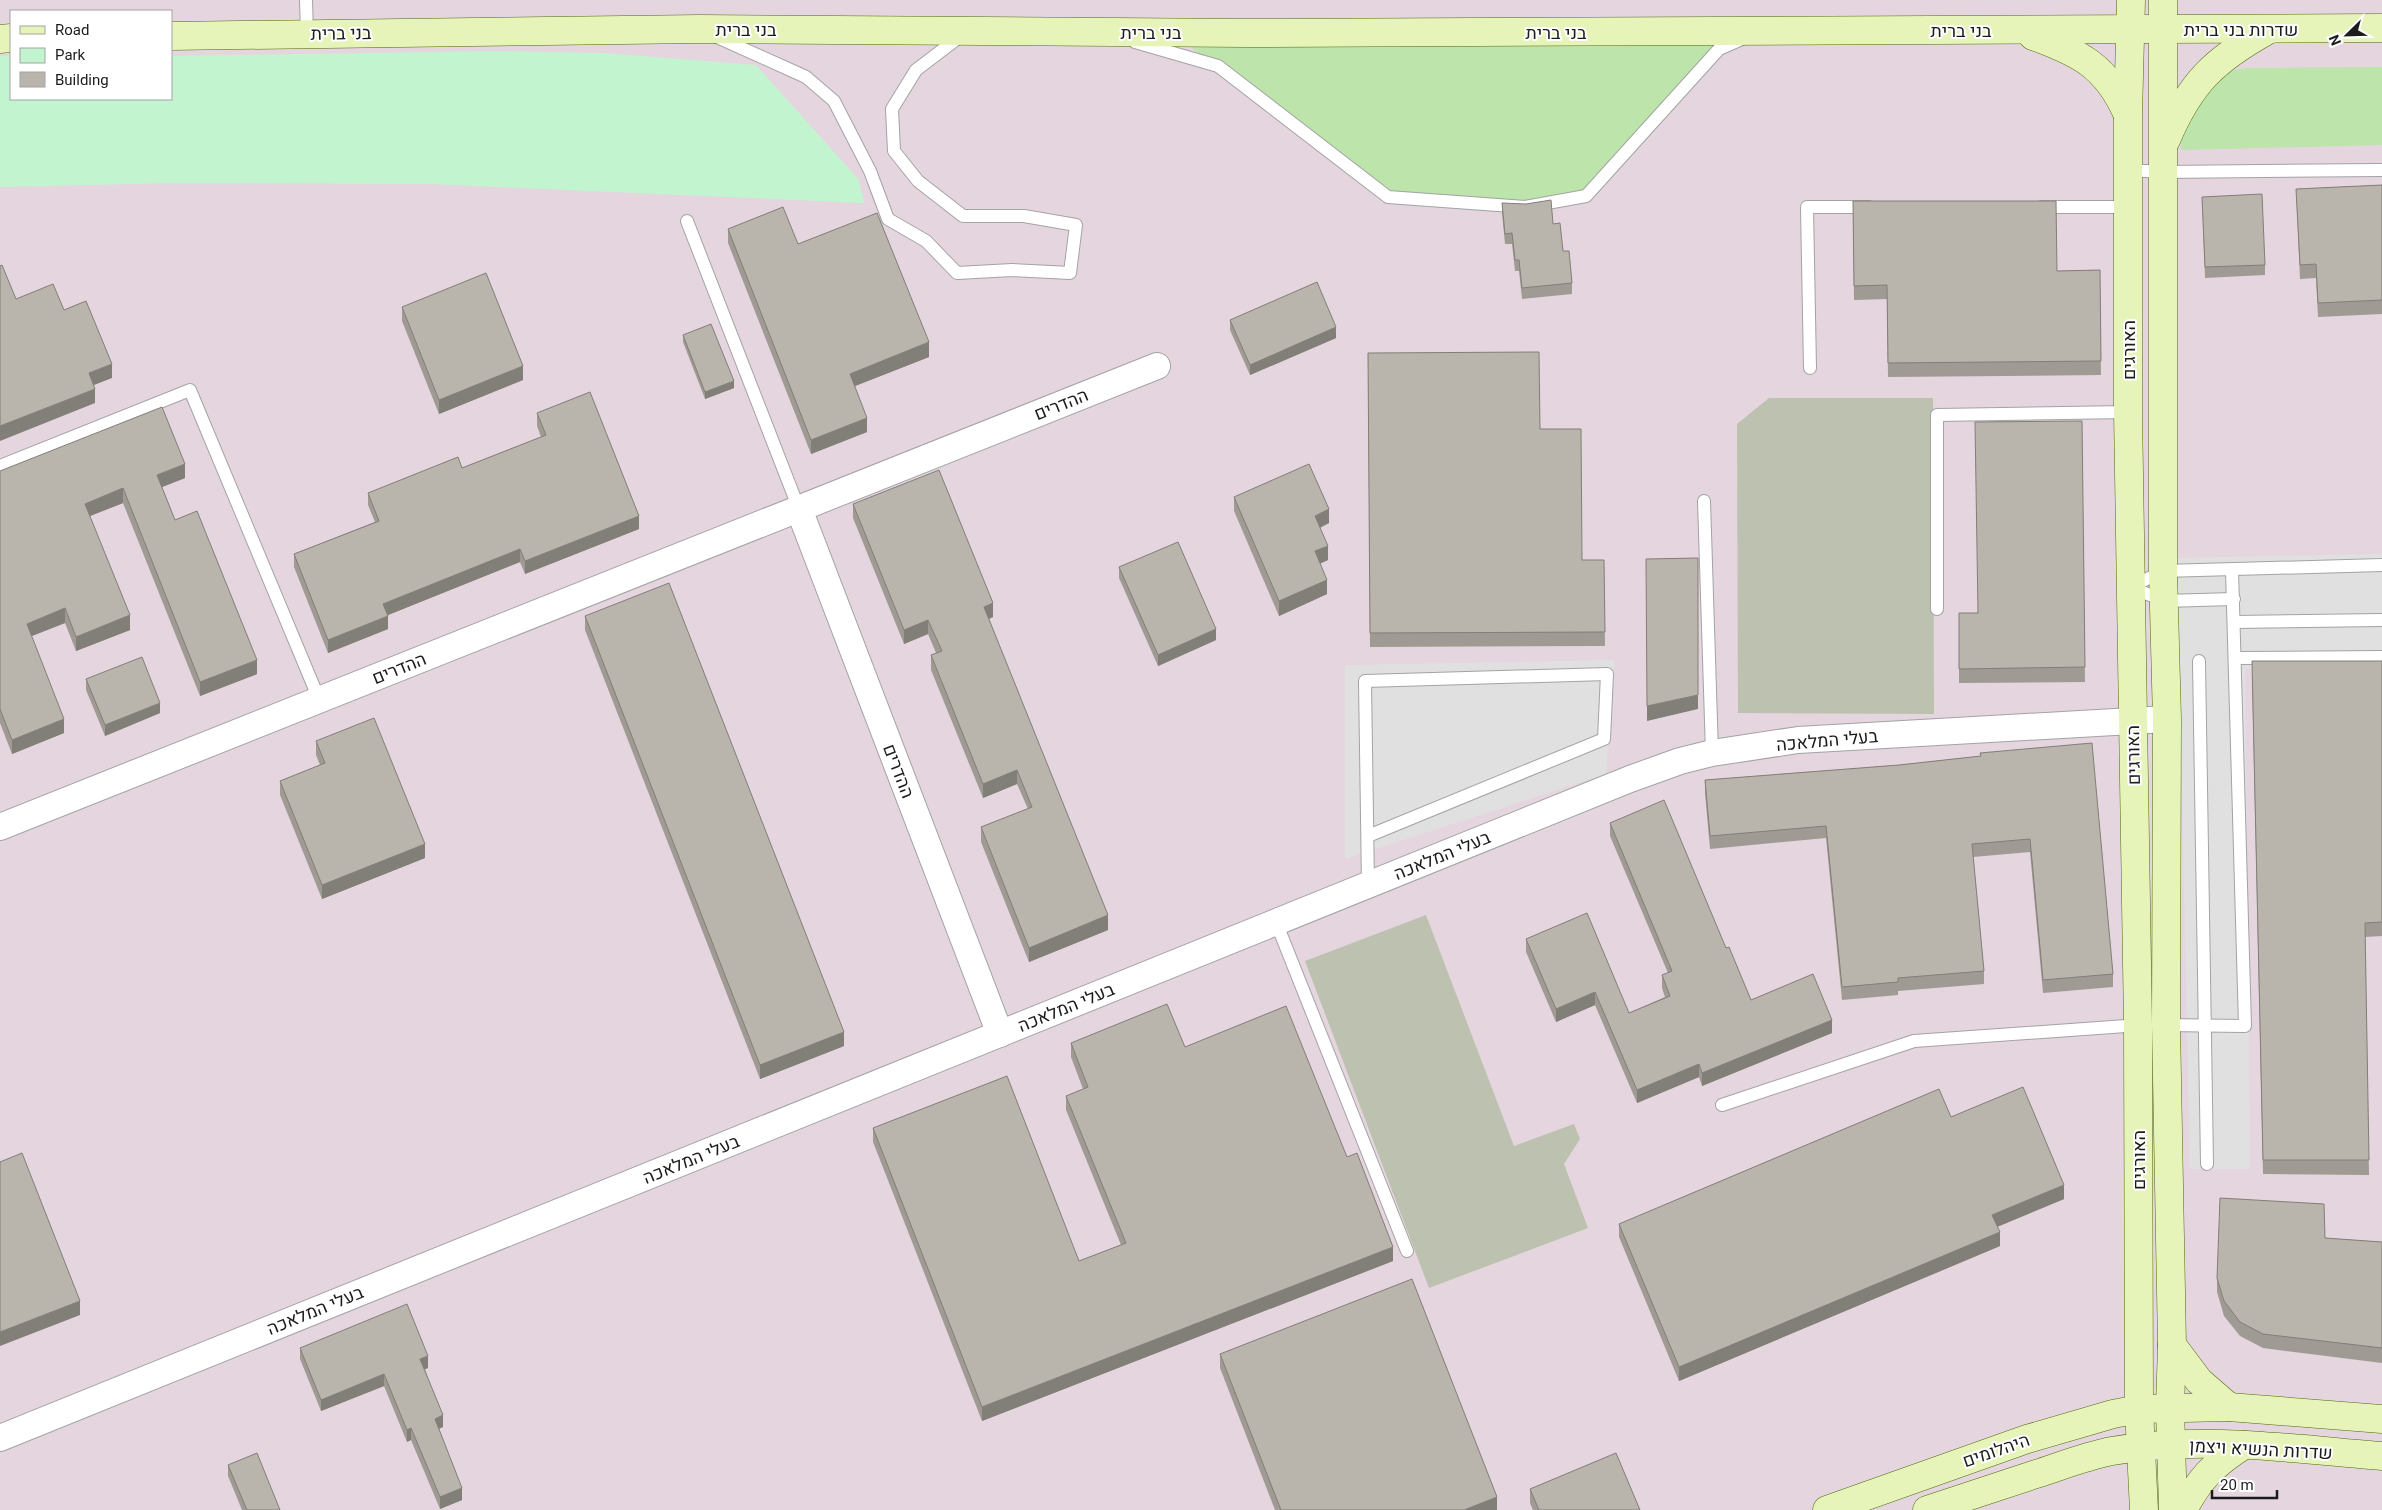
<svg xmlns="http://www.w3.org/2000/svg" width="2382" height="1510" font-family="Roboto,Heebo,sans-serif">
<rect width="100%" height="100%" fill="#edebe3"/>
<!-- industrial -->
<path fill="#e5d5df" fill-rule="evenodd" d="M0,0H2382V1510H0ZM11,11H171V99H11Z"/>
<!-- construction -->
<g fill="#bdc1af">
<polygon points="1769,398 1933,398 1934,714 1738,713 1737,424"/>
<polygon points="1426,915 1514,1146 1574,1124 1580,1139 1564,1164 1588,1228 1429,1288 1305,961"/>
</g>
<!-- grass -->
<g fill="#bde4ab">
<polygon points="1695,31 1719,49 1586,196 1525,207 1388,197 1171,32"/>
<polygon points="2382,67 2382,145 2181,150 2182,136 2196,100 2229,71 2246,68"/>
</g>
<!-- park -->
<polygon fill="#c2f5cf" points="496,51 603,53 756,65 859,180 864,203 430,184 173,183 0,187 0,56 11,56 11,99 171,99 171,56"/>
<!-- parking -->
<g fill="#e0e0e0">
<polygon points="2382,554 2382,668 2245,669 2250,1169 2190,1169 2177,558"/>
<polygon points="1615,660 1606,774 1345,859 1345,665"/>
</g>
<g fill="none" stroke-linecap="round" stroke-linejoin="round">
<defs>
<g id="lane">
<polyline points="306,0 307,34"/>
<polyline points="715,36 806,77 834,101 870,171 888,219 926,241 957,273 1012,270 1070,273 1076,225 1024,216 963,216 918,181 894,151 892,109 916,70 962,35"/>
<polyline points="1135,42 1218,66 1388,197 1525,207 1586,196 1719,49 1744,38"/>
<polyline points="2128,170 2162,172 2382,170"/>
<polyline points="2041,207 2128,207"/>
<polyline points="687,221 799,509"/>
<polyline points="1810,368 1807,207 1869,207"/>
<polyline points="0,466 190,390 319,699"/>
<polyline points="1704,501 1712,753"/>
<polyline points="2131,587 2163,571 2382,565"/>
<polyline points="2131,587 2164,601 2234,599"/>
<polyline points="1937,609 1937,415 2128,412"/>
<polyline points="2234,622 2382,620"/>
<polyline points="2235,658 2382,657"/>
<polyline points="2199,661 2207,1164"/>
<polyline points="1368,836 1604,739 1607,674 1365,681 1368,885"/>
<polyline points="1276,922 1407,1251"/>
<polyline points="2163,1025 2245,1026 2232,570"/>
<polyline points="1722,1105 1914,1041 2140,1025"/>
</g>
<g id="street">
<polyline points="799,509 1000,1034"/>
<polyline points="0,827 1157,366"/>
<polyline points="0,1438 1630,779 1680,761 1712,753 1798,740 2167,719"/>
</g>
<g id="secondary">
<polyline points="2131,0 2128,115 2128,412 2138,1025 2139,1409 2144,1510"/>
<polyline points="2163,0 2163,571 2167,719 2166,1025 2172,1345 2170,1408 2173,1510"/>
<polyline points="171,36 699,29 1245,33 2382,28"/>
<path d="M2033,36C2080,53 2106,66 2127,113"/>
<polyline points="0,39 11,38"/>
<path d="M2166,140C2190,83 2214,60 2268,30"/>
<polyline points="2172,1345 2199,1381 2229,1407"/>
<polyline points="1827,1510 2027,1439 2113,1414 2139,1409 2229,1407 2382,1419"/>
<path d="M1927,1510C1963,1498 2000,1486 2036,1474C2061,1466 2086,1456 2112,1451C2202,1435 2293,1449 2382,1456"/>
<path d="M2183,1510C2200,1478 2214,1464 2244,1445"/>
</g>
</defs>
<!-- lane casing -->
<use href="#lane" stroke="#a3a3a3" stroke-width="14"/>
<!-- street casing -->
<use href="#street" stroke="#a3a3a3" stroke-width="28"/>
<!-- secondary casing -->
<use href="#secondary" stroke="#4f6a0c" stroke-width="29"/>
<!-- lane -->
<use href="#lane" stroke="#fff" stroke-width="12"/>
<!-- street -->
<use href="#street" stroke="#fff" stroke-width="26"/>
<!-- secondary -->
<use href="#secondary" stroke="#e7f4b9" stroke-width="28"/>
</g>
<!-- wall -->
<g fill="#9f9b94">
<polygon points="2382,185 2382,314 2318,317 2316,278 2300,279 2296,189"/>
<polygon points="2202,197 2265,265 2265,275 2205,278"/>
<polygon points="1853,201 2057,271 2100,270 2101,375 1888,377 1887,299 1854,300"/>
<polygon points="1502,203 1553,224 1563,251 1572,283 1572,294 1522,299 1519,271 1515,271 1512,244 1505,244 1502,213"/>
<polygon points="728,229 798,244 929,357 855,386 867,432 811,454 728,243"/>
<polygon points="402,307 523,380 439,414 402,321"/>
<polygon points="1230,320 1336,338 1250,375 1230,330"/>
<polygon points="683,335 734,388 705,399 683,342"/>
<polygon points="1368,353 1540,429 1582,560 1604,560 1605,646 1370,647"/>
<polygon points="537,413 639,529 525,574 520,562 388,615 388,629 328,653 294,567 294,554 375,522 368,505 368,493 462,468 541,437 537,426"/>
<polygon points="2082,421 2085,682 1959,683 1959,613 1977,613"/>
<polygon points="0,471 185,478 162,487 175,520 257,674 200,696 123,503 90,516 130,630 76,651 65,623 31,636 64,733 12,754 0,723"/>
<polygon points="1234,497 1329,523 1320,528 1328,560 1320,563 1327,594 1279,616 1234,511"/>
<polygon points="853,504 993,617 989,619 1108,930 1029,962 981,842 981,827 1028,809 1017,784 983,798 931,670 931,655 936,653 928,634 904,644 853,518"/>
<polygon points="1119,567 1216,640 1158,666 1119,578"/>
<polygon points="585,616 844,1046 760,1079 585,630"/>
<polygon points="2382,661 2382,936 2365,937 2369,1175 2263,1174 2252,676"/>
<polygon points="86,679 160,713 105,736 86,690"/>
<polygon points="316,741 425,858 322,899 280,795 280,781 320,765 316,755"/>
<polygon points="1980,756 2113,974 2113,987 2043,993 2030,852 1973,857 1984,971 1984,984 1898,991 1898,995 1842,1000 1826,838 1710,849 1705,793 1705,780 1899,765"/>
<polygon points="1610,823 1726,948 1751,1000 1832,1033 1702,1086 1699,1077 1637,1103 1595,1005 1556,1022 1526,952 1526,939 1629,1013 1665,997 1662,988 1662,975 1668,973 1610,836"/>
<polygon points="1071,1043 1185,1047 1347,1157 1393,1261 982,1421 873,1142 873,1128 1079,1261 1121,1245 1066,1110 1066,1096 1083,1089 1071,1057"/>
<polygon points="1951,1117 2064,1199 1997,1227 2000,1246 1679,1381 1619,1237 1619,1224"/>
<polygon points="2325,1238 2382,1242 2382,1363 2263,1348 2240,1336 2224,1316 2217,1292 2217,1278"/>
<polygon points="300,1348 428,1368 425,1369 443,1427 439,1429 462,1500 440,1509 411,1440 407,1442 384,1386 321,1411 300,1359"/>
<polygon points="1220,1354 1497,1510 1275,1510 1220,1368"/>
<polygon points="228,1465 280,1510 242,1510 228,1476"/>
<polygon points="1530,1489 1640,1510 1533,1510 1530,1503"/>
</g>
<!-- shaded-wall -->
<g fill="#827e78">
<polygon points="1336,327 1336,338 1250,375 1250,365"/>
<polygon points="929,342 929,357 850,388 850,374"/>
<polygon points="112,364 112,378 89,387 89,373"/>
<polygon points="523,366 523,380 439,414 439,400"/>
<polygon points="734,381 734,388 705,399 705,392"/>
<polygon points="95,389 95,403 0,441 0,426"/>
<polygon points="867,418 867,432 811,454 811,440"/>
<polygon points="185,464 185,478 157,489 157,475"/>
<polygon points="123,488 123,503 85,518 85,504"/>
<polygon points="1329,509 1329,523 1315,530 1315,516"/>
<polygon points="639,516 639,529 525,574 525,561"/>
<polygon points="1328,546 1328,560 1315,566 1315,551"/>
<polygon points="520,549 520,562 383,617 383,604"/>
<polygon points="1327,580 1327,594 1279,616 1279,601"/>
<polygon points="993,603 993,617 984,621 984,607"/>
<polygon points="65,608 65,623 27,638 27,624"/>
<polygon points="130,615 130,630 76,651 76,637"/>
<polygon points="388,616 388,629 328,653 328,640"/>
<polygon points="928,620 928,634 904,644 904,630"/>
<polygon points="1216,629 1216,640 1158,666 1158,655"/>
<polygon points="257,660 257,674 200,696 200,682"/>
<polygon points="1698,695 1698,709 1647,721 1647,706"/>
<polygon points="160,703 160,713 105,736 105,725"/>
<polygon points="64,719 64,733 12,754 12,740"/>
<polygon points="1017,770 1017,784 983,798 983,784"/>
<polygon points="425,844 425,858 322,899 322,885"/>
<polygon points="1108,915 1108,930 1029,962 1029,948"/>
<polygon points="1595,992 1595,1005 1556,1022 1556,1009"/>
<polygon points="1832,1020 1832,1033 1702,1086 1702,1073"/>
<polygon points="844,1032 844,1046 760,1079 760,1065"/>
<polygon points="1699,1064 1699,1077 1637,1103 1637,1090"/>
<polygon points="2064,1185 2064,1199 1992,1229 1992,1215"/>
<polygon points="2000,1232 2000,1246 1679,1381 1679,1367"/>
<polygon points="1393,1247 1393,1261 982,1421 982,1407"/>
<polygon points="80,1301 80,1315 0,1346 0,1332"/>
<polygon points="428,1356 428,1368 420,1371 420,1359"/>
<polygon points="384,1374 384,1386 321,1411 321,1400"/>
<polygon points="443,1415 443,1427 435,1430 435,1419"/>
<polygon points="411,1428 411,1440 407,1442 407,1430"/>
<polygon points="462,1488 462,1500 440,1509 440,1497"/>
<polygon points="1497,1497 1497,1510 1464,1510"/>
</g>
<!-- building -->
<g fill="#b9b4ac" stroke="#827e78">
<polygon points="2382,185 2382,300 2318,303 2316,264 2300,265 2296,189"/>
<polygon points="2262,194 2265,265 2205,267 2202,197"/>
<polygon points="1551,200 1553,224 1560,223 1563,251 1569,251 1572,283 1522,288 1519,260 1515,260 1512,233 1505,234 1502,203 1526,204"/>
<polygon points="1853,201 2056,201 2057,271 2100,270 2101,361 1888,363 1887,285 1854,286"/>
<polygon points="783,207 798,244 877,213 929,342 850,374 867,418 811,440 728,229"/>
<polygon points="2,265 16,299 53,284 64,310 86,301 112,364 89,373 95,389 0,426 0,266"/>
<polygon points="486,273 523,366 439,400 402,307"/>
<polygon points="1317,282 1336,327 1250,365 1230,320"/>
<polygon points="711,324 734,381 705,392 683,335"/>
<polygon points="1539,352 1540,429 1581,429 1582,560 1604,560 1605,632 1370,633 1368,353"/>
<polygon points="590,392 639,516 525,561 520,549 383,604 388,616 328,640 294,554 379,521 368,493 458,457 462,468 546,435 537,413"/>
<polygon points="162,407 185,464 157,475 175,520 197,511 257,660 200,682 123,488 85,504 130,615 76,637 65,608 27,624 64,719 12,740 0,709 0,471"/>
<polygon points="2082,421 2085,667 1959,669 1959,613 1978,613 1975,422"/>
<polygon points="1309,464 1329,509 1315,516 1328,546 1315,551 1327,580 1279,601 1234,497"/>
<polygon points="939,470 993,603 984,607 1108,915 1029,948 981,827 1032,807 1017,770 983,784 931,655 942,651 928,620 904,630 853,504"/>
<polygon points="1178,542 1216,629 1158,655 1119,567"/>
<polygon points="1698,558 1698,695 1647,706 1646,559"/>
<polygon points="669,583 844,1032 760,1065 585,616"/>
<polygon points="142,657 160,703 105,725 86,679"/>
<polygon points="2252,661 2382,661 2382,922 2365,923 2369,1160 2263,1160"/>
<polygon points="374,718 425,844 322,885 280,781 325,763 316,741"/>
<polygon points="2092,743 2113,974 2043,980 2030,839 1972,844 1984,971 1898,978 1898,982 1842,987 1826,826 1710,836 1705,780 1899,765 1981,756 1980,753"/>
<polygon points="1664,800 1726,948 1729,947 1751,1000 1813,974 1832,1020 1702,1073 1699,1064 1637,1090 1595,992 1556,1009 1526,939 1587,913 1629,1013 1670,996 1662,975 1672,971 1610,823"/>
<polygon points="1167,1004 1185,1047 1286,1006 1347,1157 1357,1153 1393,1247 982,1407 873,1128 1007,1076 1079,1261 1126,1243 1066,1096 1088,1087 1071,1043"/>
<polygon points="2023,1087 2064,1185 1992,1215 2000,1232 1679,1367 1619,1224 1939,1089 1951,1117"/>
<polygon points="22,1153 80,1301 0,1332 0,1162"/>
<polygon points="2220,1198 2324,1204 2325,1238 2382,1242 2382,1348 2263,1334 2240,1322 2224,1301 2217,1278"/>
<polygon points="1412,1279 1497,1497 1464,1510 1281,1510 1220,1354"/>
<polygon points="407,1304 428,1356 420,1359 443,1415 435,1419 462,1488 440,1497 411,1428 407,1430 384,1374 321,1400 300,1348"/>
<polygon points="257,1453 280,1510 247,1510 228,1465"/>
<polygon points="1616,1453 1640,1510 1539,1510 1530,1489"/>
</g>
<g text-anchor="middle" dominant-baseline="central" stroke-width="4" stroke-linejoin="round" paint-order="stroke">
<!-- street labels -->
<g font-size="18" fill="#1c1c1c" stroke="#fff">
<text x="746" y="29">בני ברית</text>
<text x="2241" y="29">שדרות בני ברית</text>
<text x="1961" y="30">בני ברית</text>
<text x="1151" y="32">בני ברית</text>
<text x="1556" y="32">בני ברית</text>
<text transform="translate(341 33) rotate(-1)">בני ברית</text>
<text transform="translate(2128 350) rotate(-90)">האורגים</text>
<text transform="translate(1061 404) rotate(-22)">ההדרים</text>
<text transform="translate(399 668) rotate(-22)">ההדרים</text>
<text transform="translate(1827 740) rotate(-5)">בעלי המלאכה</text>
<text transform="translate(2133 755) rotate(-91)">האורגים</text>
<text transform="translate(899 771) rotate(69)">ההדרים</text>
<text transform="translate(1442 855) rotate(-22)">בעלי המלאכה</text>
<text transform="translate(1066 1007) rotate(-22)">בעלי המלאכה</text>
<text transform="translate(691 1159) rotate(-22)">בעלי המלאכה</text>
<text transform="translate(2138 1160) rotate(-90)">האורגים</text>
<text transform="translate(315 1310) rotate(-22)">בעלי המלאכה</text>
<text transform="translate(2261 1449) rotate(3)">שדרות הנשיא ויצמן</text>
<text transform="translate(1996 1450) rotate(-19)">היהלומים</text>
</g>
</g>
<!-- legend -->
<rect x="10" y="10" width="162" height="90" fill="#ffffff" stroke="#a4a4a4"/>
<rect x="20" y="26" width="25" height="8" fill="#e7f4b9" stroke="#a4a4a4"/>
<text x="55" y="35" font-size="15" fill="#1c1c1c">Road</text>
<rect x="20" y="48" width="25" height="15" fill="#c2f5cf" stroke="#a4a4a4"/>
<text x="55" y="60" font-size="15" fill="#1c1c1c">Park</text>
<rect x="20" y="72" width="25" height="15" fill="#b9b4ac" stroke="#a4a4a4"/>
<text x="55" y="85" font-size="15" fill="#1c1c1c">Building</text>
<!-- north arrow -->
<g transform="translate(2347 35) rotate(247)" stroke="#ffffff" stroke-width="4" paint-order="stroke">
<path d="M0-4L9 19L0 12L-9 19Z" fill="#1c1c1c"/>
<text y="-8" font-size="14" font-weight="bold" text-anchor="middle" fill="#1c1c1c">N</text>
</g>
<!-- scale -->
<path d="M2212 1490v8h65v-8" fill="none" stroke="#1c1c1c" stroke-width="2.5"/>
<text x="2220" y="1490" font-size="15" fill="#1c1c1c" stroke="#ffffff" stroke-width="4" paint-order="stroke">20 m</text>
</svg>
